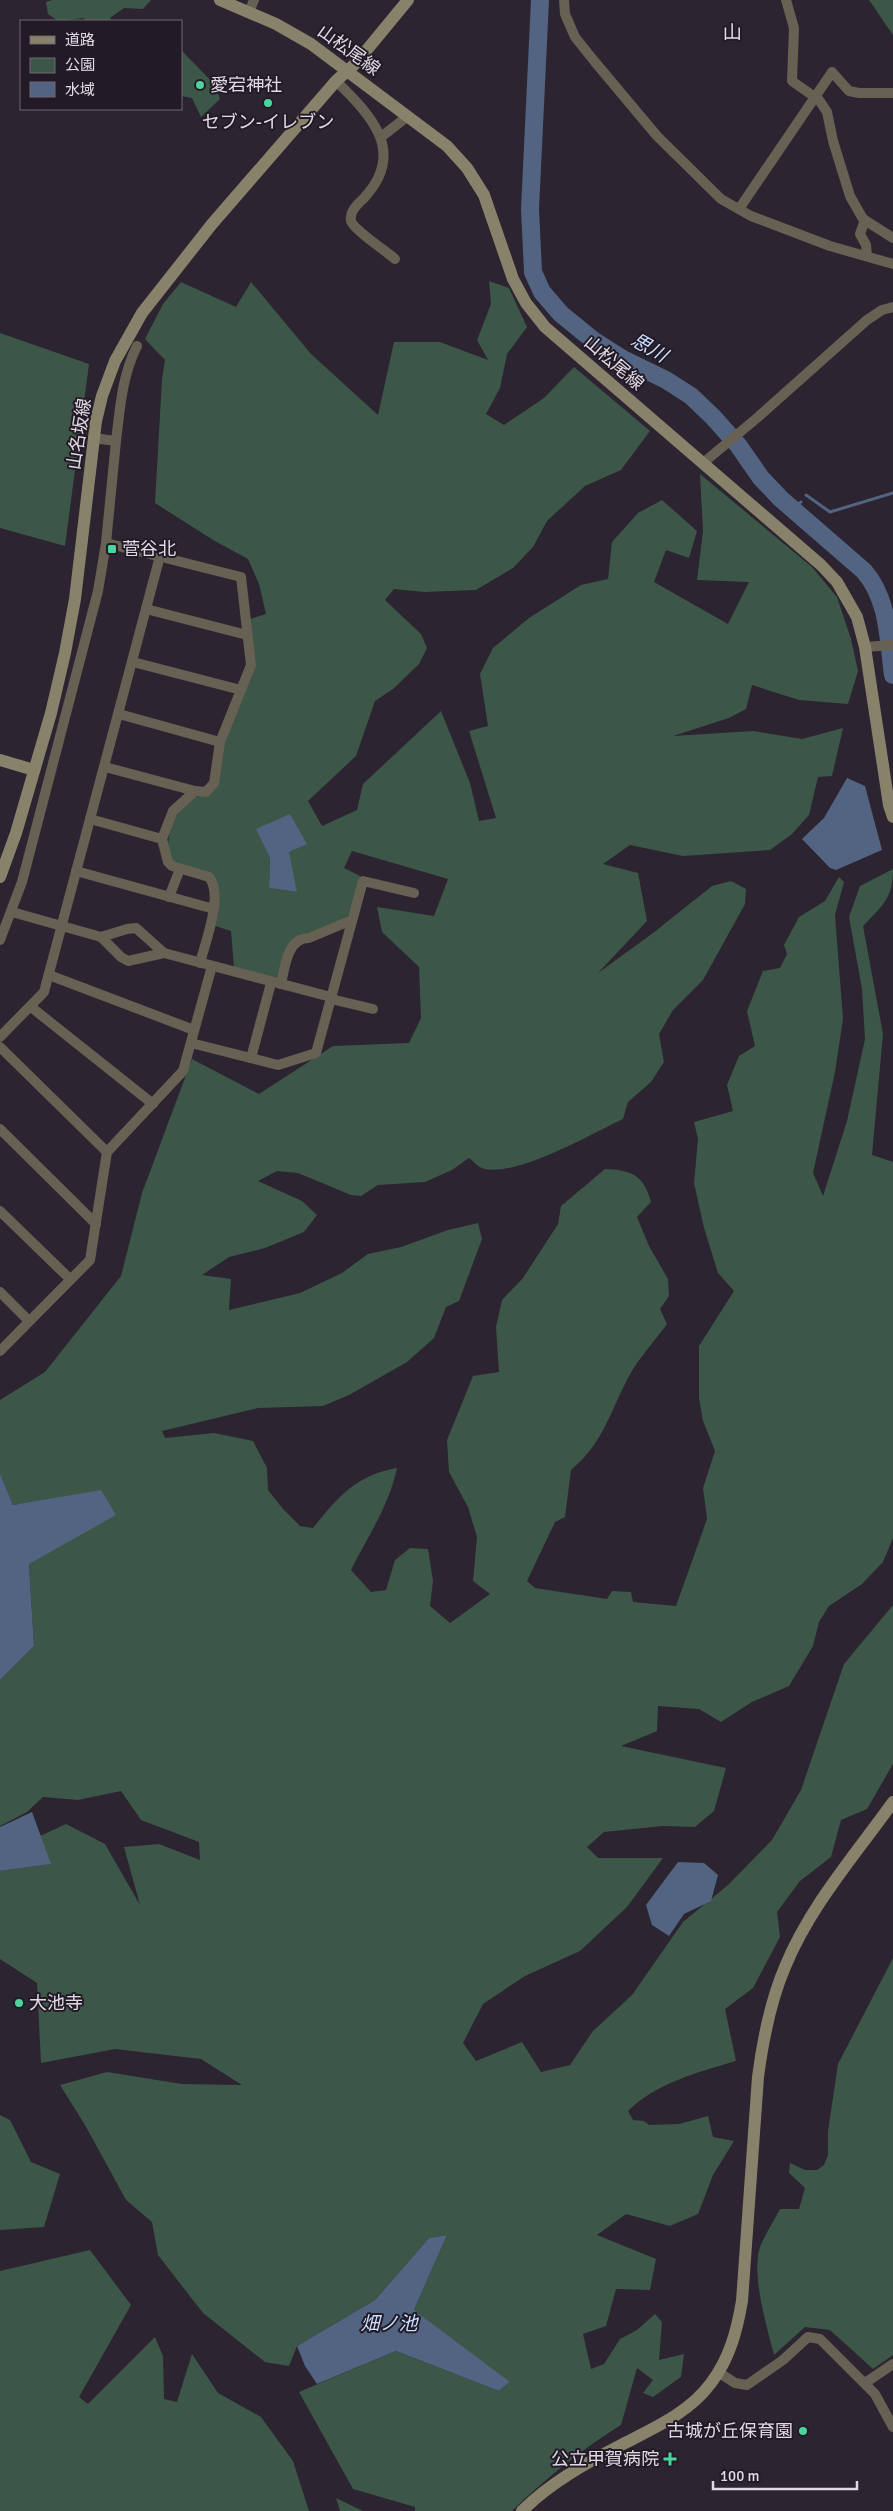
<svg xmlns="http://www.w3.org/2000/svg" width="893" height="2511" font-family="Signika,'Noto Sans JP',sans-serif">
<rect width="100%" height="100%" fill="#2c2430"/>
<!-- green -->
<g fill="#3c5647" fill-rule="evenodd">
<polygon points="52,0 151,0 143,9 124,8 110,18 112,21 87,21 83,18 58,21 48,14 46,2"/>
<polygon points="869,0 893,0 893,35"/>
<polygon points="181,50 215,85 220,99 201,117 192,98 181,96"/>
<path d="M489,281L509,288L527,327L507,354L500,388L486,414L504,425L544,398L574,367L650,431L621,470L585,486L547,521L533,547L513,568L476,590L424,592L394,589L385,600L421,634L427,648L419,664L393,689L375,701L356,756L308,801L322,826L357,810L363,784L441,711L470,783L479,821L496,818L469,731L488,726L480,674L493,648L529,618L581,585L608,579L612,542L638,513L662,500L697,531L689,558L666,550L654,582L728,624L749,582L697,580L703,531L700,474L812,567L837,597L851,639L858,671L848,704L799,700L752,685L746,709L729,718L673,736L753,731L802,739L843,728L832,776L818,777L809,815L792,834L770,850L683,856L630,845L603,864L638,873L647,921L598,973L653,933L712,886L731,881L746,889L745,904L703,980L673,1010L659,1034L664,1062L651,1082L628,1102L623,1119C591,1134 519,1176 485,1169C479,1168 474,1162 469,1158L452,1170L425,1182L378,1185L361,1196L351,1195L298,1173L277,1171L258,1181L302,1201L317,1215L304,1232L265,1248L229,1257L202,1275L231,1279L229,1310L300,1293L342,1273L368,1254L401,1247L448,1230L478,1223L482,1239L459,1301L446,1307L434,1338L407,1362L349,1395L323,1406L258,1408L162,1431L165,1438L214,1433L253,1441L267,1468L268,1490L283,1509L300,1526L313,1528C338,1497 356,1475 397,1468C389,1506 368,1536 351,1570L371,1592L386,1590L395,1560L410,1548L428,1549L433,1581L430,1606L450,1623L490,1594L473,1581L477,1537L468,1507L449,1472L447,1440L473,1376L499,1372L496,1327L502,1300L523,1278L558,1224L561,1206L605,1169C631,1170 644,1175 651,1202L637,1217L649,1246L668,1279L669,1296L660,1309L667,1324C654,1342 638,1359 628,1378C609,1414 604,1442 571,1470L565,1517L555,1522L527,1581L535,1588L607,1599L612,1591L631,1592L633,1602L676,1606L707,1519L703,1488L715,1451L703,1421L699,1398V1346L734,1291L718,1273L704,1228L694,1183L698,1139L694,1122L733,1111L727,1085L739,1056L755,1046L747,1011L763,971L780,968L787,954L784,945L799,917L825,901L839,877L844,882L835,915L843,1019L835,1072L813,1173L823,1196L847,1121L865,1039L862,989L849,917L860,886L893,869C893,899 882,906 863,926L883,1034L872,1155L893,1162V1538L883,1562L862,1584L829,1606L819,1622L813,1646L789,1686L752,1702L721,1722L699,1709L658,1706L657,1731L621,1746L726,1768L714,1811L695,1827L663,1826L604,1832L587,1847L598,1858H663L627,1907L580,1951L525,1976L483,2004L463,2043L476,2061L522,2042L541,2072L570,2065L593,2031L632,1995L683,1922L728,1885L772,1840L801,1790L844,1664L893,1605V1764L867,1809L841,1820L831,1857L800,1881L777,1912L780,1937L753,1988L725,2009L736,2061C699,2072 656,2083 628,2111L633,2120L644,2121L649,2125L679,2124L708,2116L713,2137L734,2141L713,2175L698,2214L670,2226L626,2214L597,2235L656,2259L650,2290L616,2289L606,2326L583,2334L591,2369L604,2364L620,2339L637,2330L655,2314L662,2322L659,2360L684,2354L681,2377L653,2397L643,2393L653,2380L637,2368L621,2425C581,2450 546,2478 512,2511H415V2507L353,2489L299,2392L396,2351L499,2391L509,2383L414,2310L447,2235L429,2238L375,2300L297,2346L289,2366L265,2362L203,2313L158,2255L152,2222L126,2200L85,2125L60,2085L107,2072L182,2084L242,2085L201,2059L115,2049L41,2063L37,1983L0,1959V1871L50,1864L38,1837L66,1824L105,1844L140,1905L124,1847L159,1844L200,1860L199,1842L141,1820L121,1791L78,1800L43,1797L27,1812L0,1826V1680L34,1646L29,1564L18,1504L13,1505L0,1473V1400L45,1372L121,1276L142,1193L192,1059L259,1094L333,1046L409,1043L421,1018L419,967L382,932L377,907L434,916L448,879L352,851L344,868L360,876L350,913L345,920L309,935L307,933L300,935L280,975L275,979L234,968L231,931L215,926L219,909L216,880C204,871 183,870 174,862C159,847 176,805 194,797C198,796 204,796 209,795L223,746L250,678V619L266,614L259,584L248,559L213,540L155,503L162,379L165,360L145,339L163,304L181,282L236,307L251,282L311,354L378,415L394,342H440L488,360L477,340L491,304ZM270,858L297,892L269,888Z"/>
<polygon points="0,333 89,364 65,546 0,528"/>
<path d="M893,1958V2355L873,2369L830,2330L805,2327L774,2355C767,2327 751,2275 760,2247C765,2234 774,2221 780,2209H799L805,2188L789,2173L790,2163L805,2170H817L824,2165L828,2155V2131L838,2064Z"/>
<polygon points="0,2115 10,2120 31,2162 60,2174 44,2227 0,2230"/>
<polygon points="90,2250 131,2305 79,2397 88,2404 155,2337 163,2356 164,2399 177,2402 192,2354 218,2393 261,2417 293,2461 309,2511 0,2511 0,2271"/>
<polygon points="336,2498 363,2511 340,2511"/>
</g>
<!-- water -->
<g fill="#526481">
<polygon points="847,778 865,786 882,850 836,870 830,868 802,839 824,818"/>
<polygon points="290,814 307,844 289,852 297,892 269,888 270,858 256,829"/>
<polygon points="0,1473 13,1505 101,1490 116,1515 29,1564 34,1646 0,1680"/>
<polygon points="32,1812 51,1864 0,1871 0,1827"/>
<polygon points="678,1862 704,1863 718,1875 711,1901 684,1914 669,1936 652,1925 646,1905"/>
<polygon points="447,2235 414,2310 510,2382 499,2391 396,2351 317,2384 305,2366 297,2346 375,2300 429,2238"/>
</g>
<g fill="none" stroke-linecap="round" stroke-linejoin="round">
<!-- stream -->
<g stroke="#526481" stroke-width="3">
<polyline points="806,495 830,512 893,493"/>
<polyline points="791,508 801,502"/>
</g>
<!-- river -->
<path stroke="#526481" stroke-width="18" d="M540,0L530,209L533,272L542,292L561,314L593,340L623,359L666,380L691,396L713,417L738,445L761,478L781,499L864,571C889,600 888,639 893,675"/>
<!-- street -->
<g stroke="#666153" stroke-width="10">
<polyline points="564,0 565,14 575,37 595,62 657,136 721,199 751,216 830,246 893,264"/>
<polyline points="786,0 794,28 792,81 819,100 827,112 833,141 850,196 863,219 893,238"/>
<polyline points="249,12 254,0"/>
<path d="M336,81C371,115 407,152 364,198C358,204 349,211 351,221C354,230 386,251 395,259"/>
<polyline points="381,137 408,116"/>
<polyline points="739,209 832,72 849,91 859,93 893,93"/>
<polyline points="865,220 860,234 866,245 867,256"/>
<path d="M116,441C120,408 122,376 137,346"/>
<polyline points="703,463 757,418 867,320 882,310 893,307"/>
<path d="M106,543L241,577L251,665L220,742L214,783L206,792L195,791L173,811L162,839L168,862L172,866L209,877C224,895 205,943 200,963"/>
<polyline points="146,609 247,635"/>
<polyline points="865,647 893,645"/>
<polyline points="133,662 241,690"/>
<polyline points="119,714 220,742"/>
<polyline points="105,767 195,791"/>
<polyline points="90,819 162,839"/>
<polyline points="76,871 214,909"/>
<polyline points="169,897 180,869"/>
<polyline points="12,912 101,937 121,957 128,961 164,953 331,997"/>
<polyline points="101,937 127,929 136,928 164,953"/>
<polyline points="0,940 22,882 98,591 106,543 116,441 93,438"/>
<polyline points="49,975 194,1030"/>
<path d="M281,984C285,967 287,938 309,938L352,920"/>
<polyline points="331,999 373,1009"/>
<polyline points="31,1007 153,1104"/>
<polyline points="0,1037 44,992 160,556"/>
<polyline points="191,1043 278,1065 316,1053 363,881 414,893"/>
<polyline points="0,1047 107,1152"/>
<polyline points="251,1058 271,983"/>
<polyline points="0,1129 96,1224"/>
<polyline points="0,1211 70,1279"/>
<polyline points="0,1292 29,1321"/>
<polyline points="0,1351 90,1260 107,1152 183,1071 212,966"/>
<polyline points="718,2372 735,2383 747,2385 783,2360 808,2337 820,2339 875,2394 893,2427"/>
<polyline points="865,2383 893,2364"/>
</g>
<!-- secondary -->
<g stroke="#89826b" stroke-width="12">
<polyline points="220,0 276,24 311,44 447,146 467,168 484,195 513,279 526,303 545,327 821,565 837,582 857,617 865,647 889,805 893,817"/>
<polyline points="0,760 34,770"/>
<polyline points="0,877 16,833 51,713 65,653 75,599 96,421 102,396 115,361 142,313 212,224 336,81 356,63 408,0"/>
<path d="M522,2511C550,2483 586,2463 621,2445C654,2428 689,2413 711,2383C730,2358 737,2330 742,2301L758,2077C763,2039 770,2002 785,1967C810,1906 855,1855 893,1802"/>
</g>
</g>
<!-- markers -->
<g fill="#4bd49b" stroke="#221b27" stroke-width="2">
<circle cx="200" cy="85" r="5"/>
<circle cx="268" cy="103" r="5"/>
<rect x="107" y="544" width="10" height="10" rx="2.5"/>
<circle cx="19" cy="2003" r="5"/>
<circle cx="803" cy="2431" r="5"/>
<path d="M667.5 2451.5h5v5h5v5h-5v5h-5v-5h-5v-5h5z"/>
</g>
<g text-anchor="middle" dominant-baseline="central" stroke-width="4" stroke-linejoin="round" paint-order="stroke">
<!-- street labels -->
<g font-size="18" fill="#e0dbe3" stroke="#221b27">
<text transform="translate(349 50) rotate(36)">山松尾線</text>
<text transform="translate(614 363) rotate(41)">山松尾線</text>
<text transform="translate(79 434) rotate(-81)">山名坂線</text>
</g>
<!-- poi labels -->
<g font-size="18" fill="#e0dbe3" stroke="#221b27" text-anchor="start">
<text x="210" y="85">愛宕神社</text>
<text x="268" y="122" text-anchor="middle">セブン-イレブン</text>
<text x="122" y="549">菅谷北</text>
<text x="29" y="2003">大池寺</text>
<text x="793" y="2431" text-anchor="end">古城が丘保育園</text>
<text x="659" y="2459" text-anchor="end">公立甲賀病院</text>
</g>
<!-- neighbourhood labels -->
<g font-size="19" fill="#e0dbe3" stroke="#221b27">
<text x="732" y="33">山</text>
</g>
<!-- water labels -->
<g font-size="19" font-style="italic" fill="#cbdfff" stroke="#221b27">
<text transform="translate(649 348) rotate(30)">思川</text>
<text x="389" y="2324">畑ノ池</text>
</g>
</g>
<!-- legend -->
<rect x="20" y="20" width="162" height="90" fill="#221b27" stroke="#6e6872"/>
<rect x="30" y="36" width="25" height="8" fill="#89826b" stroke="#6e6872"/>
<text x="65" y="45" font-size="15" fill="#e0dbe3">道路</text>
<rect x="30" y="58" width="25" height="15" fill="#3c5647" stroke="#6e6872"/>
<text x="65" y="70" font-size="15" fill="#e0dbe3">公園</text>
<rect x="30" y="82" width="25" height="15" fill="#526481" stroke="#6e6872"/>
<text x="65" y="95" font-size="15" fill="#e0dbe3">水域</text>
<!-- scale -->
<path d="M713 2481v8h144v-8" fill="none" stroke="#e0dbe3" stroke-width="2.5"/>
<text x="720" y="2481" font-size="15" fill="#e0dbe3" stroke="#221b27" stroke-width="4" paint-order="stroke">100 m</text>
</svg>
